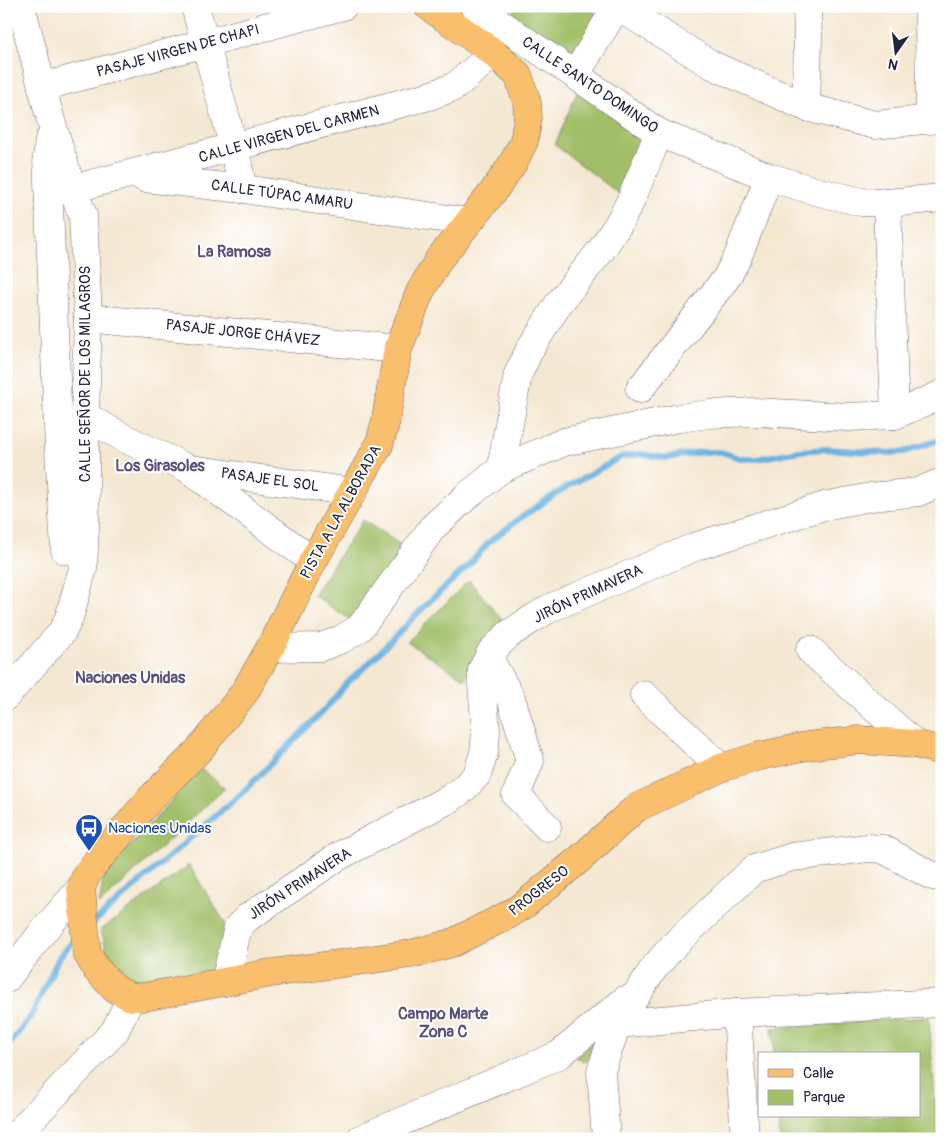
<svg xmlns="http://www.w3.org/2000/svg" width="948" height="1145" font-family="Pangolin,sans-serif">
<rect width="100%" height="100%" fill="#fff"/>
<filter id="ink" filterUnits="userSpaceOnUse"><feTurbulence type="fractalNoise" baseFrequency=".02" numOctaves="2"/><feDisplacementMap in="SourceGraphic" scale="10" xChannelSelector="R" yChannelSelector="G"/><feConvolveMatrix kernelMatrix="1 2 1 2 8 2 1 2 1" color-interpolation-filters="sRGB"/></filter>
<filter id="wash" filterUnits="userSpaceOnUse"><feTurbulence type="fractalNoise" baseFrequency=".0096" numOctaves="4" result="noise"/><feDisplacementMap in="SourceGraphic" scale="20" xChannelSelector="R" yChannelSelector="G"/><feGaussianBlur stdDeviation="1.12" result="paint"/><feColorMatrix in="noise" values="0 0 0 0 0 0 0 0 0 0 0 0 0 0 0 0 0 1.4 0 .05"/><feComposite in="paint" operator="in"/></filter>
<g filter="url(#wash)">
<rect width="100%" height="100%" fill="#f5e8d2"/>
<!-- green -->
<g fill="#a0bf67" stroke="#617051">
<polygon points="517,6 584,6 603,18 577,58 511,16"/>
<polygon points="578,90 643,141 623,197 555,145"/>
<polygon points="363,520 407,549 357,624 313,595"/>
<path d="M469,580L502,620C487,639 475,657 465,679L407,642Z"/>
<polygon points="201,769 225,788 99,905 103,880 111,866"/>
<polygon points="189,865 228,928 219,973 142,988 117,968 108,956 101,930"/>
<polygon points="929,1017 938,1139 780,1139 778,1116 919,1116 919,1054 774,1054 772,1028"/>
<polygon points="602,1034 598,1053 583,1062 576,1057"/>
</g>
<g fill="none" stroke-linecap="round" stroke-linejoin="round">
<!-- stream -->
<g stroke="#69b2e1" stroke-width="6">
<polyline points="92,924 242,793 326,708 347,683 365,667 430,601 468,566 489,542 516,521 560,491 585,477 621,457 639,454 666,458 702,452 721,452 743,459 757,459 799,451 827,449 885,453 904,452 942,439"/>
<polyline points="6,1049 31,1016 59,957 77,937"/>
</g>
</g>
</g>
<g filter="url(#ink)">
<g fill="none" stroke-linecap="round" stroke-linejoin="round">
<defs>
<g id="minor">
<polyline points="195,6 234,148 243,189"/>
<polyline points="475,6 659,133 769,177 815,191 862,202 887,203 942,198"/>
<polyline points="617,6 712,65 806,107 875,125 942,118"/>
<polyline points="929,6 930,120"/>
<polyline points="576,74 617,6"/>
<polyline points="42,87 343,6"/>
<polyline points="806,107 808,39 807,6"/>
<polyline points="49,140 47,157 59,450 65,550"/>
<polyline points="144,178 243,189 469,222"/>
<polyline points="72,189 429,96 454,87 494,53"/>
<polyline points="887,203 895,415"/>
<polyline points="88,318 398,349"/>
<polyline points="640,389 727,277 738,256 769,177"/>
<polyline points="85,416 122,437 187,468 313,561"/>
<polyline points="191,469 353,492"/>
<polyline points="501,469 564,442 679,418 709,414 754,412 849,417 895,415 942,394"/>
<polyline points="270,648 321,647 342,639 360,628 433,527 466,497 501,469 518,374 530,349 559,303 602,249 619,223 631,200 659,133"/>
<polyline points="810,650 915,744"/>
<polyline points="489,658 511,698 530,761 516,795 547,827"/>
<polyline points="644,695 721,768"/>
<polyline points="6,696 62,632 69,618 83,568 85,528 85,416 88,318 83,215 72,189 51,121 21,6"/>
<polyline points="6,979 46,928 81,888"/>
<polyline points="225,982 238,927 247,918 339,856 451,798 463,789 477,775 484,753 486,731 482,685 482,670 491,652 509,634 529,621 550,608 697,546 824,506 871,497 918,492 942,482"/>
<polyline points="737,1013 745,1139"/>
<polyline points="617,1024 737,1013 942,1003"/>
<polyline points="20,1131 115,1031 131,997"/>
<polyline points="360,1139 559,1055 625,1000"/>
<polyline points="606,1139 601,1071 617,1024 654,968 673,946 754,869 792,857 868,848 883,849 932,876 942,876"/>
</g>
<polyline id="major" points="428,6 494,53 518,75 527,102 528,117 524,141 513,163 493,192 439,259 420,292 398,349 385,424 379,445 313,561 270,648 244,693 199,750 152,797 102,855 87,874 81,888 87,953 96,969 115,989 131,997 144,997 271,973 411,954 452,943 508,915 524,905 582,857 636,808 721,768 760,756 807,746 859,740 915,744 942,751"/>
</defs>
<!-- minor casing -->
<use href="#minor" stroke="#6c6770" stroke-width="29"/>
<!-- major casing -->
<use href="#major" stroke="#6c6770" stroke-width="29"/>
<!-- minor -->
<use href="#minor" stroke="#fff" stroke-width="28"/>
<!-- major -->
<use href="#major" stroke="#f9bf6c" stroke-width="28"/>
</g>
</g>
<!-- icons -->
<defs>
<symbol id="bus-pin" viewBox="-11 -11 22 30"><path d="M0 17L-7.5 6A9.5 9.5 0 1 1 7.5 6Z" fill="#1a4fb4" stroke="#fff"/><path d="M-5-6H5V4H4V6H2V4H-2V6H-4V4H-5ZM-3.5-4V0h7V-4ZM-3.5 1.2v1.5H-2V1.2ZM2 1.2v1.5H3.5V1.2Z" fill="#fff"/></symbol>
</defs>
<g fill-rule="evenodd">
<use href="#bus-pin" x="73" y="812" width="32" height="43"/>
</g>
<g text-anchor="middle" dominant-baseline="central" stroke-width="4" stroke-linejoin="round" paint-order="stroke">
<!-- street labels -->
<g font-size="15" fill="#22223b" stroke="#fff">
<text transform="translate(178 51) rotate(-15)">PASAJE VIRGEN DE CHAPI</text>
<text transform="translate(590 85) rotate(34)">CALLE SANTO DOMINGO</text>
<text transform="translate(289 134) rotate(-15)">CALLE VIRGEN DEL CARMEN</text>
<text transform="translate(282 195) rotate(8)">CALLE TÚPAC AMARU</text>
<text transform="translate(243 333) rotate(6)">PASAJE JORGE CHÁVEZ</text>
<text transform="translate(85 374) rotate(-90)">CALLE SEÑOR DE LOS MILAGROS</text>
<text transform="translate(270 480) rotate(8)">PASAJE EL SOL</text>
<text transform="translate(341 512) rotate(-61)">PISTA A LA ALBORADA</text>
<text transform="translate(588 594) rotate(-25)">JIRÓN PRIMAVERA</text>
<text transform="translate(300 884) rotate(-33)">JIRÓN PRIMAVERA</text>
<text transform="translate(539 891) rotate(-38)">PROGRESO</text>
</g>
<!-- transit labels -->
<g font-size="15" fill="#164399" stroke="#fff" text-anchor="start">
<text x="108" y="828">Naciones Unidas</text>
</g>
<!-- neighbourhood labels -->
<g font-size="16" font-weight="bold" fill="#595078" stroke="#fff">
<text x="234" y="252">La Ramosa</text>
<text x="160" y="466">Los Girasoles</text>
<text x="130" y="678">Naciones Unidas</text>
<text x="443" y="1014">Campo Marte<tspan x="443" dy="18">Zona C</tspan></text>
</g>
</g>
<!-- margin -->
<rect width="948" height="1145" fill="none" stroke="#fff" stroke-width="25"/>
<!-- legend -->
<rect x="758" y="1052" width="162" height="65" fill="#ffffff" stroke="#a7a7b1"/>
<rect x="768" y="1069" width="25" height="8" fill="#f9bf6c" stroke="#a7a7b1"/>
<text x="803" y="1078" font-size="15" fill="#22223b">Calle</text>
<rect x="768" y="1090" width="25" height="15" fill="#a0bf67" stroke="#a7a7b1"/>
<text x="803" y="1102" font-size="15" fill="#22223b">Parque</text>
<!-- north arrow -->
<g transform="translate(896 52) rotate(194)" stroke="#ffffff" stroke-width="4" paint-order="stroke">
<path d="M0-4L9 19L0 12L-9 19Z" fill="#22223b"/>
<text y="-8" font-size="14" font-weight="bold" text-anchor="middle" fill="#22223b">N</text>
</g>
</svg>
